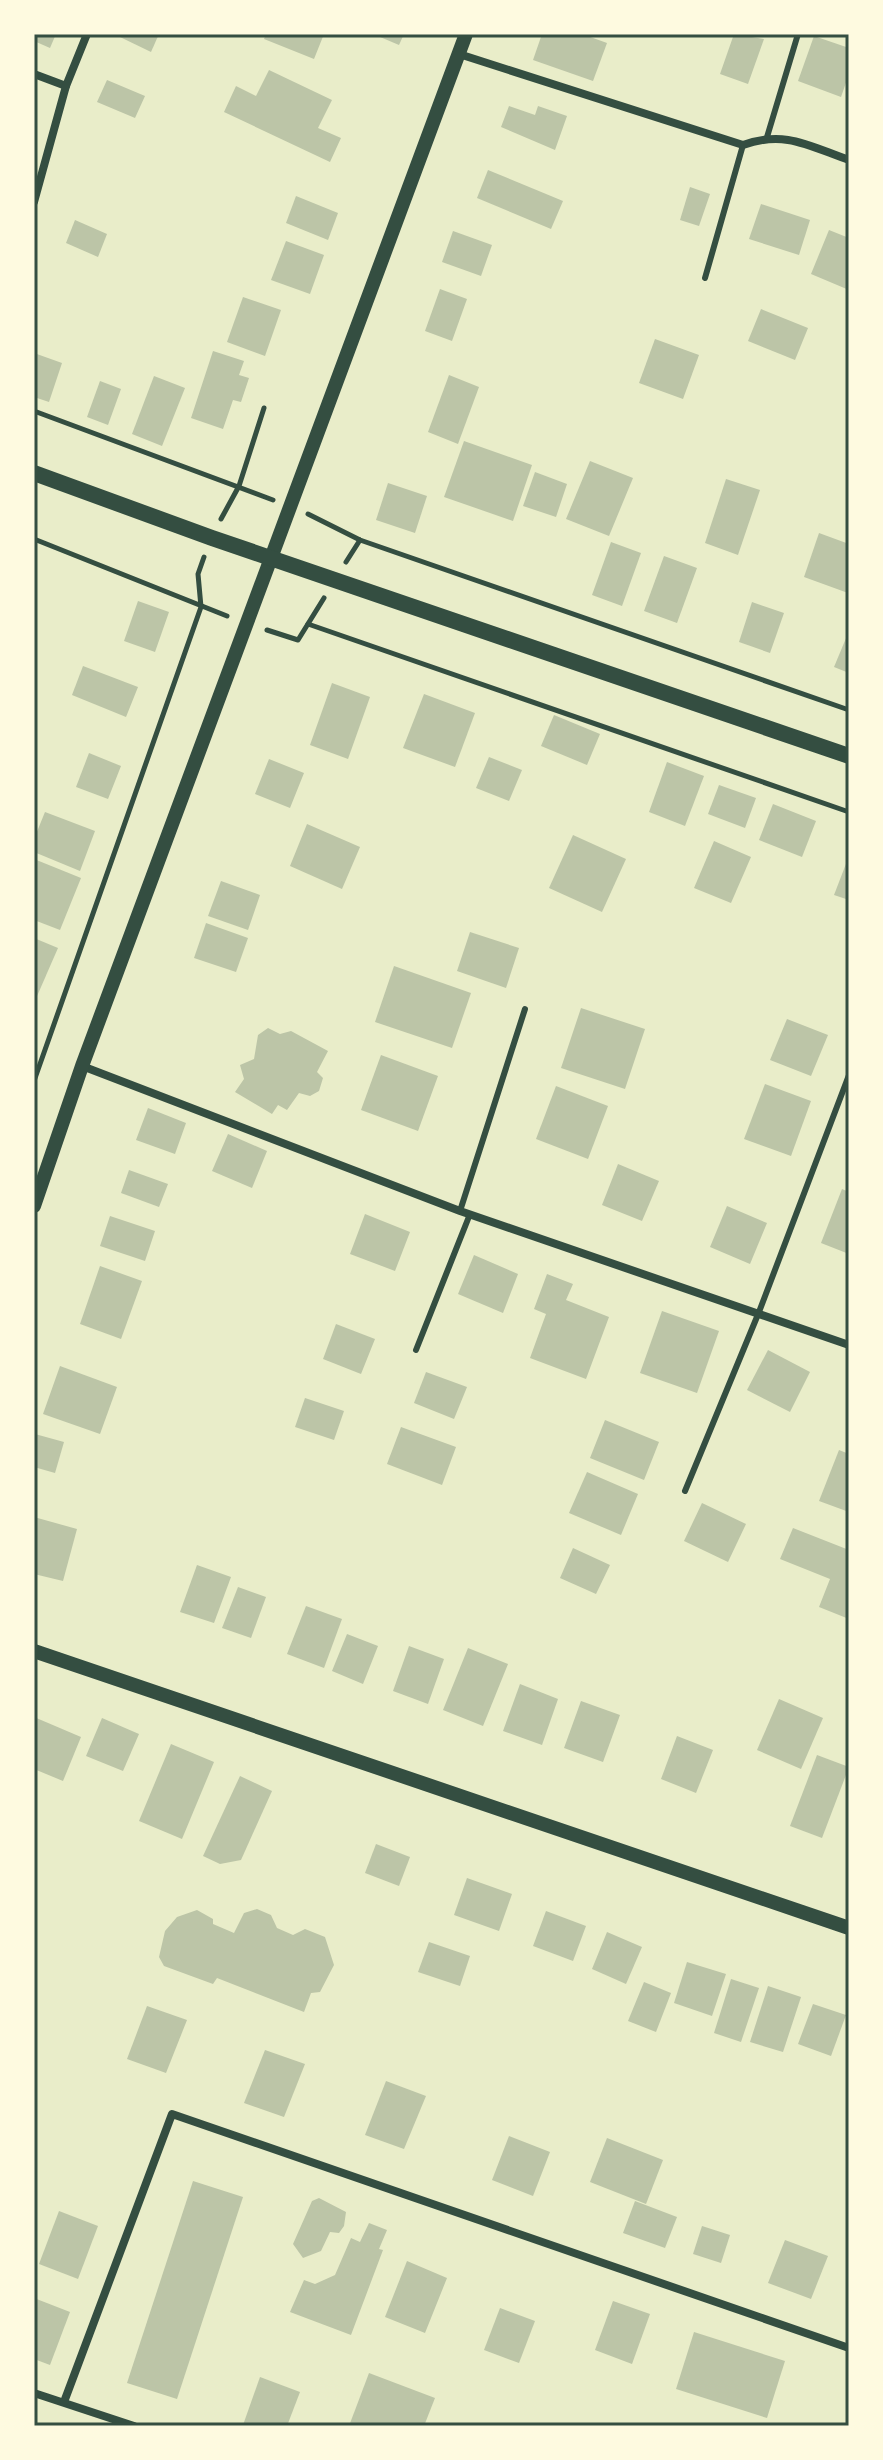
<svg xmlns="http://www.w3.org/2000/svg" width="883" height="2460" font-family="'Roboto Condensed',sans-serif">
<rect width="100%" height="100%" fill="#e9edc9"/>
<!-- building -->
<g fill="#bcc5a7">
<polygon points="34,34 56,34 50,48 34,41"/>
<polygon points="122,34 159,34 151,52 120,37"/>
<polygon points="266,34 324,34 314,59 264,39"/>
<polygon points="373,34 404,34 399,45"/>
<polygon points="542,34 582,34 607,43 593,81 533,60"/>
<polygon points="734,34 764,39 748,84 720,74"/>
<polygon points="814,36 849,48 849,74 841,97 798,81"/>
<polygon points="269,70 332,100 318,128 341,138 330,162 224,112 236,86 256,96"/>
<polygon points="107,80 145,96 135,118 97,102"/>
<polygon points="509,106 535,115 538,106 567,116 555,150 501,127"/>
<polygon points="488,170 563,201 551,229 477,198"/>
<polygon points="690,187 710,194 699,226 680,220"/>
<polygon points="296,196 338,213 328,240 286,223"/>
<polygon points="761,204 810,220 799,255 749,239"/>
<polygon points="75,220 107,234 98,257 66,243"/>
<polygon points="829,230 849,238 849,290 811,274"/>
<polygon points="453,231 492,245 481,276 442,262"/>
<polygon points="286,241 324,255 310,294 271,280"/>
<polygon points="440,289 467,299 452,341 425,331"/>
<polygon points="243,297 281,310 265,356 227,342"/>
<polygon points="761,309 808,328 795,360 748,341"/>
<polygon points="655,339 699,355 683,399 639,383"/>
<polygon points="213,351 244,361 239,375 249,378 241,402 233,400 223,429 191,418"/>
<polygon points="34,353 62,363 49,402 34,397"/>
<polygon points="449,375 479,387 458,444 428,432"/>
<polygon points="154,376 185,388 162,446 132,434"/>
<polygon points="100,381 121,389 108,425 87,417"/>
<polygon points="464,441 532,465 513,521 444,497"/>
<polygon points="590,461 633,478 609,536 566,519"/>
<polygon points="535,472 567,484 556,517 523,506"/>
<polygon points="726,479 760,490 738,555 705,543"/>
<polygon points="388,483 427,496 415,533 376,520"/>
<polygon points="819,533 849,544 848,593 804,577"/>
<polygon points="611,542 641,553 622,606 592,595"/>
<polygon points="664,556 697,568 677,623 644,611"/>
<polygon points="138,601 169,612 155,652 124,641"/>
<polygon points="752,602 784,613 770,653 739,642"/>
<polygon points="849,631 849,673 834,667"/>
<polygon points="83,666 138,687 126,717 72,695"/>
<polygon points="332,683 370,697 348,759 310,745"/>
<polygon points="424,694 475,713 455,767 403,748"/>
<polygon points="554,715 600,734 587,765 541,746"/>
<polygon points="89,753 121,766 108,799 76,787"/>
<polygon points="489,757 522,770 509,801 476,788"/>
<polygon points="269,759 304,773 290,808 255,794"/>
<polygon points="667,762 704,776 685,826 649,812"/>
<polygon points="719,785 756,798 745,828 708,814"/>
<polygon points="773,804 816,821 802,857 759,840"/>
<polygon points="45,812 95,831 80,871 34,852 34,839"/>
<polygon points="307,824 360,847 342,889 290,866"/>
<polygon points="573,835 626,859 602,912 549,888"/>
<polygon points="714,841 751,857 731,903 694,888"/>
<polygon points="849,856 849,900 834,895"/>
<polygon points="34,859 81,878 60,930 34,920"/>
<polygon points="221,881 260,895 248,930 208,916"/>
<polygon points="206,923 248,938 236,972 194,958"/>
<polygon points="470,932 519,948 506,988 457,971"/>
<polygon points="34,938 58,948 34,1003"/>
<polygon points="394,966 471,993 452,1048 375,1022"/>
<polygon points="581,1008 645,1029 625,1089 561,1068"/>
<polygon points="787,1019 828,1035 811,1076 770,1060"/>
<polygon points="268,1028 280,1034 291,1031 328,1051 317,1072 323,1078 319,1091 310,1096 299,1093 287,1110 278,1105 272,1114 235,1092 244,1079 240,1065 254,1059 258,1035"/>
<polygon points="381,1055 438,1076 418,1131 361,1110"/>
<polygon points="765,1084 811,1101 791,1156 744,1139"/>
<polygon points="556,1086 608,1106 588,1159 536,1139"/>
<polygon points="148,1108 186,1123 175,1154 136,1140"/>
<polygon points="228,1134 267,1151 252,1188 212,1171"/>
<polygon points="618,1164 659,1181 642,1221 602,1205"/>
<polygon points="129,1170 168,1184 159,1207 121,1193"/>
<polygon points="842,1189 849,1192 849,1254 821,1243"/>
<polygon points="727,1206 767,1223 750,1264 710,1247"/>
<polygon points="365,1214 410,1232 395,1271 350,1254"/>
<polygon points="110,1216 155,1231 145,1261 100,1246"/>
<polygon points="474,1255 518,1274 503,1313 458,1294"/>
<polygon points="100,1266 142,1281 121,1339 80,1324"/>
<polygon points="547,1274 573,1284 566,1300 609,1317 586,1379 530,1358 546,1314 534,1309"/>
<polygon points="662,1311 719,1331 697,1393 640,1373"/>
<polygon points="336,1324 375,1339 361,1374 323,1359"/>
<polygon points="768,1350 810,1372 790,1412 747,1390"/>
<polygon points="60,1366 117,1387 100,1434 43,1414"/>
<polygon points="426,1372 467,1387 454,1419 414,1403"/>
<polygon points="305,1398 344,1411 334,1440 295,1427"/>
<polygon points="605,1420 659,1442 644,1480 590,1458"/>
<polygon points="401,1427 456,1447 442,1485 387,1464"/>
<polygon points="35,1434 64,1442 55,1473 34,1467"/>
<polygon points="839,1450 849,1454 849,1512 819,1501"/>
<polygon points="587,1472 638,1494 621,1535 569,1513"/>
<polygon points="702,1503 746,1524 728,1562 684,1541"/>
<polygon points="34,1517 77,1529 63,1581 34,1574"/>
<polygon points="793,1528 849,1550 849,1619 819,1607 830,1579 780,1559"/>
<polygon points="573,1548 610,1565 596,1594 560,1578"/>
<polygon points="197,1565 231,1577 214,1623 180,1612"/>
<polygon points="238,1587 266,1597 251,1638 222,1628"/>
<polygon points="306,1606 342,1619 324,1668 287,1654"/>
<polygon points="347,1634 378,1646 363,1684 332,1671"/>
<polygon points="409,1646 444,1659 428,1704 393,1691"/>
<polygon points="468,1648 508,1664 483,1726 443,1710"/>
<polygon points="520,1684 558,1699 542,1745 503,1731"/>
<polygon points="779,1699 823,1718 801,1769 757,1750"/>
<polygon points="581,1701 620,1715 603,1762 564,1748"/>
<polygon points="34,1717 81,1737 63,1781 34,1769"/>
<polygon points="102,1718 139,1734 123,1771 86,1756"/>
<polygon points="677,1736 713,1750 696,1793 661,1779"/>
<polygon points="171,1744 214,1762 182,1839 139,1821"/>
<polygon points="817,1755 849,1767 822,1838 790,1826"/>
<polygon points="240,1776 272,1791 241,1860 220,1864 203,1856"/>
<polygon points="376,1844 410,1857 399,1886 365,1873"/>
<polygon points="467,1878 512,1894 499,1931 454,1915"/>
<polygon points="257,1909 271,1915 277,1928 293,1935 305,1929 325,1937 334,1965 320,1992 311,1993 304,2012 217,1978 213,1984 164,1966 159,1957 165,1931 177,1917 197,1910 213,1919 213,1924 234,1933 244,1913"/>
<polygon points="546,1911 586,1926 573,1961 533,1946"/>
<polygon points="607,1932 642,1947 626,1984 592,1969"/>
<polygon points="429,1942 470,1956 460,1986 418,1972"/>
<polygon points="687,1962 726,1974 712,2016 674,2003"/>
<polygon points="731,1979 759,1988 741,2042 714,2033"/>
<polygon points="644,1982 671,1993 656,2032 628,2021"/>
<polygon points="768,1986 801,1997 783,2052 750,2042"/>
<polygon points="813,2004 846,2015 831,2056 798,2044"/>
<polygon points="147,2006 187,2020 166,2073 127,2059"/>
<polygon points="265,2050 305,2064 284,2117 244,2103"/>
<polygon points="386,2081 426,2096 404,2149 365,2135"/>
<polygon points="509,2136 550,2152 533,2196 492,2180"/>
<polygon points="607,2138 663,2160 646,2204 590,2182"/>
<polygon points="193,2181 243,2197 177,2399 127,2383"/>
<polygon points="319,2198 346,2212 344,2226 339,2233 330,2232 321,2251 303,2258 293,2244 312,2201"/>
<polygon points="635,2201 677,2217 665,2248 623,2233"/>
<polygon points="59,2211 98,2226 78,2279 39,2264"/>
<polygon points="369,2223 387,2230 379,2249 383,2250 351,2335 290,2312 304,2280 315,2284 335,2275 351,2238 360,2242"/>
<polygon points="702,2226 730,2235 721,2263 693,2254"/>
<polygon points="785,2240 828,2256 811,2299 768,2283"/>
<polygon points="407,2261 447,2278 425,2333 385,2317"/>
<polygon points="34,2298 70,2312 50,2365 34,2359"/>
<polygon points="613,2301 650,2314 632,2364 595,2350"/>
<polygon points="500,2308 535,2321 519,2363 484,2350"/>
<polygon points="694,2332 785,2361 767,2418 676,2389"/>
<polygon points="369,2373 435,2398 424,2426 349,2426"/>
<polygon points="260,2377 300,2392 287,2426 243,2425"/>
</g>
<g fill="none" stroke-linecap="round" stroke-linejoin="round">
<!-- path -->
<g stroke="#344e41" stroke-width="5">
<polyline points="34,411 273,500"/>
<polyline points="308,514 360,540 849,710"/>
<polyline points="221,519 239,486 264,408"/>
<polyline points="34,539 227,616"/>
<polyline points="346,562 360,540"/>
<polyline points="308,624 849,812"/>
<polyline points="267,630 298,640 324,598"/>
<polyline points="34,1081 201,607 198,574 204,557"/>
</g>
<!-- service -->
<g stroke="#344e41" stroke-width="6">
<polyline points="767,137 798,34"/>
<polyline points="705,278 743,145"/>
<polyline points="460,1211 525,1009"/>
<polyline points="416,1350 470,1214"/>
<polyline points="685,1491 759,1312 849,1075"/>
</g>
<!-- minor -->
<g stroke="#344e41" stroke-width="8">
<path d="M459,54L743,145C785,130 809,146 849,160"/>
<polyline points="34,74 66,86"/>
<polyline points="34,202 66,86 87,34"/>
<polyline points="82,1066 460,1211 849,1345"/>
<polyline points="34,2393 134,2426"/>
<polyline points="64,2402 172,2114 849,2348"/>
</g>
<!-- tertiary -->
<g stroke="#344e41" stroke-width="14">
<polyline points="34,1206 82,1066 466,34"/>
<polyline points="34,1651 849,1928"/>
</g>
<!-- secondary -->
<polyline stroke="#344e41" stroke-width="16" points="34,473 212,538 849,756"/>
</g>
<!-- border -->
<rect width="883" height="2460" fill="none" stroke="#fefae0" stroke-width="72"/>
<rect x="36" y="36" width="811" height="2388" fill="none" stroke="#344e41" stroke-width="3"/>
</svg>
